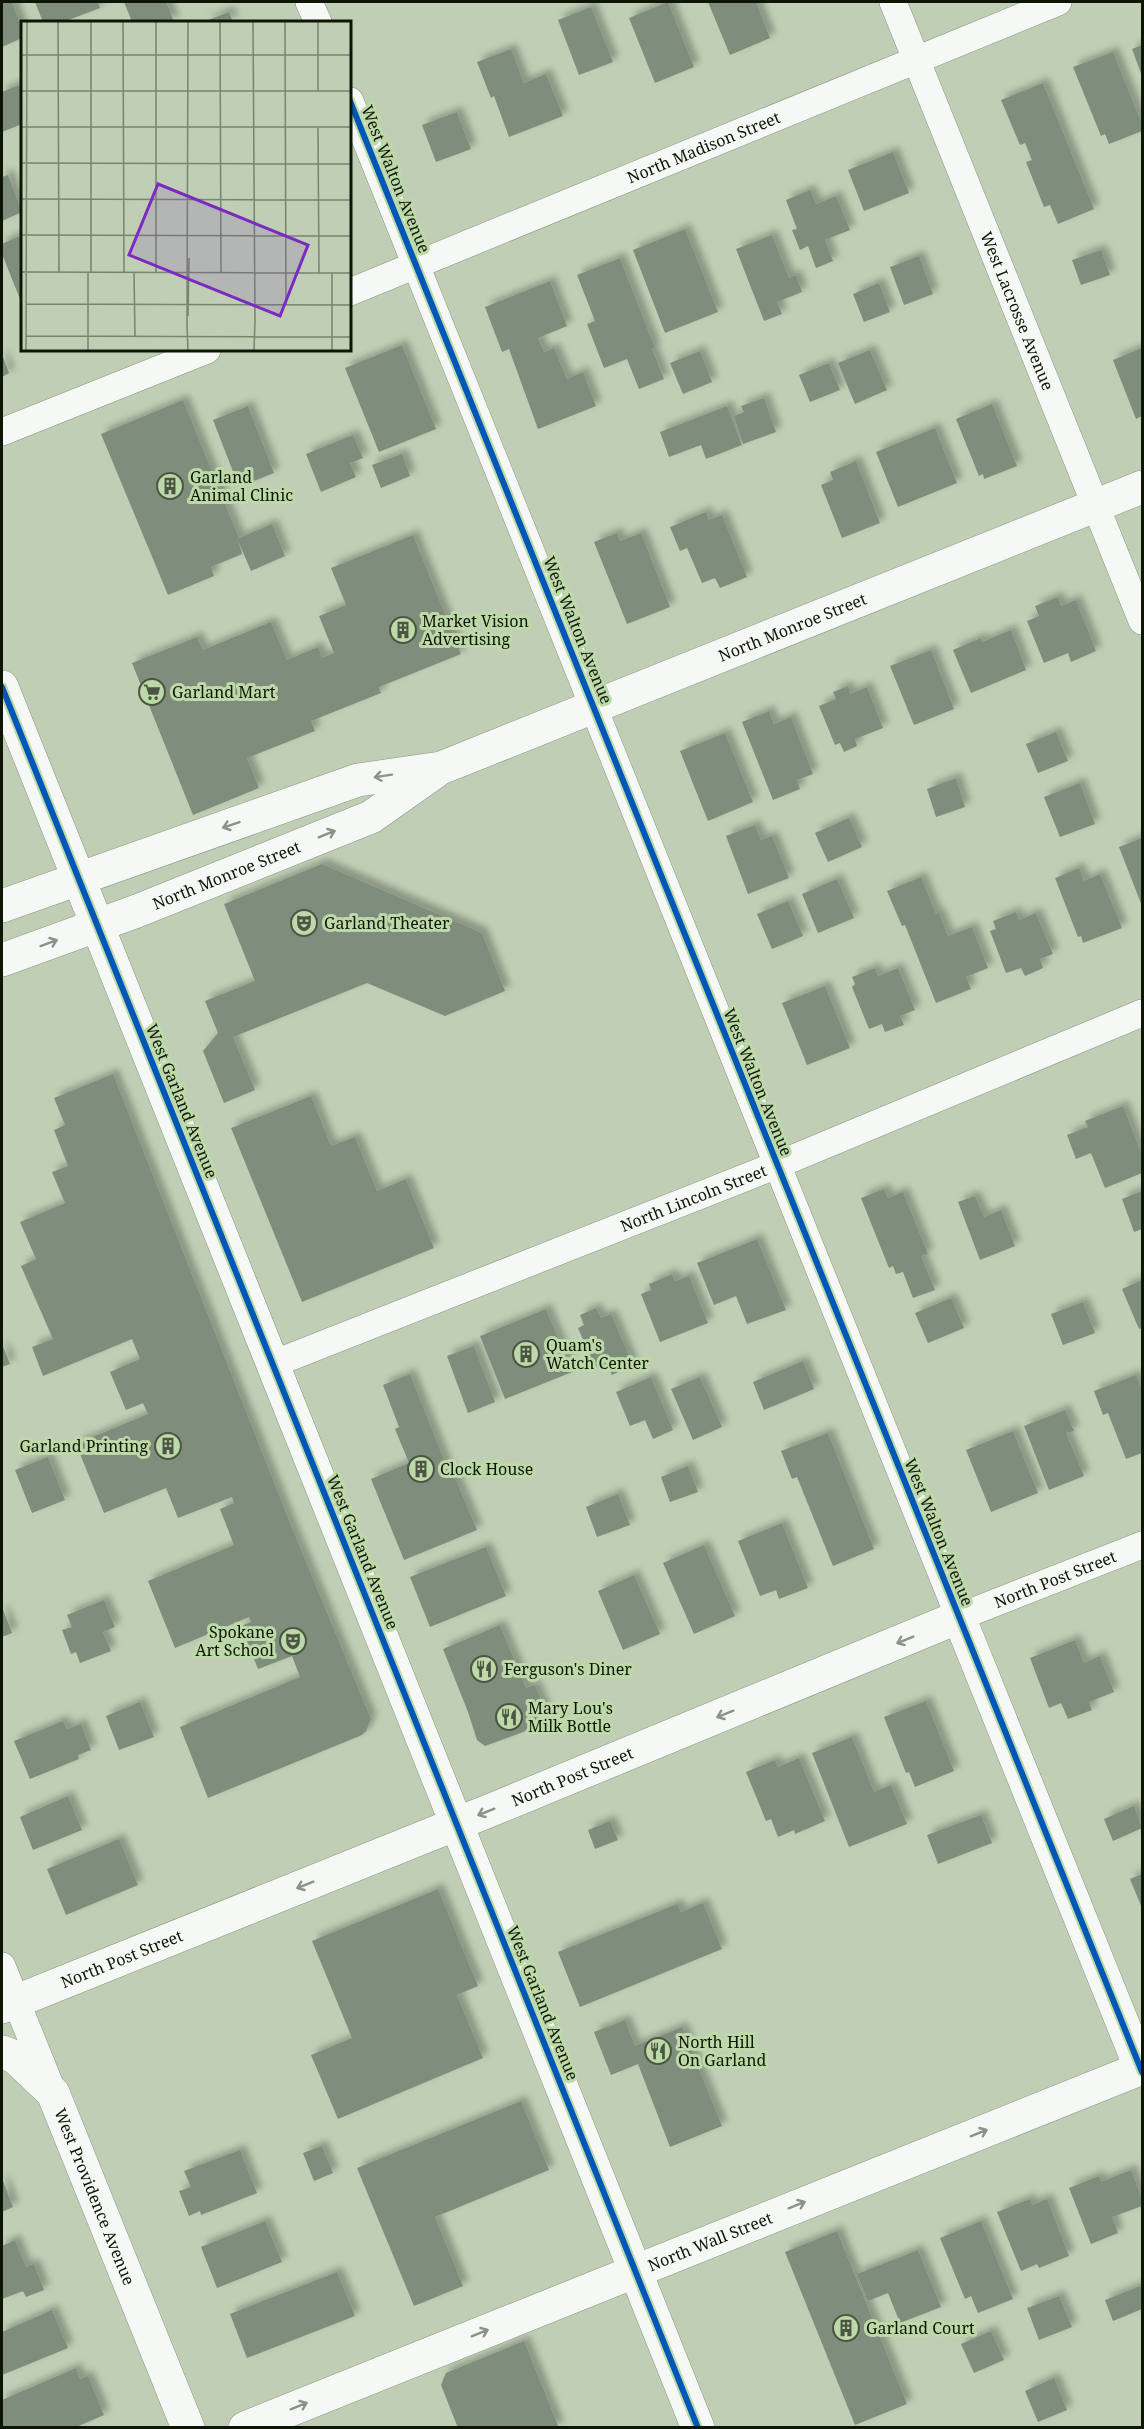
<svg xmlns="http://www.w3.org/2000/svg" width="1144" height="2429" font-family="'Noto Serif',serif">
<defs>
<filter id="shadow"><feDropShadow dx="5.5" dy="-5.5" stdDeviation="3" flood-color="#0004"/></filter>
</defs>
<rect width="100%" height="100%" fill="#bfceb4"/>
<!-- building -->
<g fill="#7e8d7b" filter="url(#shadow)">
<polygon points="2,2 12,2 22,28 22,38 2,47"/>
<polygon points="35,2 98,2 100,8 63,22 43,22"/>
<polygon points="124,2 166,2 174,22 132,22"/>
<polygon points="668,2 694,67 655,83 629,18"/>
<polygon points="708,2 756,2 770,38 730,55"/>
<polygon points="591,7 613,62 579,75 558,20"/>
<polygon points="229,12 233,22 203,22"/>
<polygon points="1142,45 1142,76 1132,49"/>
<polygon points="511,49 524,83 546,74 563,116 509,137 494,96 491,98 477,62"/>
<polygon points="1113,52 1142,124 1142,131 1109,144 1105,134 1101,136 1073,67"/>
<polygon points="1043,83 1094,209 1058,224 1050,205 1044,207 1026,162 1032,160 1025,143 1020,145 1001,100"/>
<polygon points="22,84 22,124 2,132 2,92"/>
<polygon points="457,112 471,149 436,162 422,125"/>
<polygon points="893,152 909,193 864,211 848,170"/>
<polygon points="8,175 22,212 2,221 2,177"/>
<polygon points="810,190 816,204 836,196 850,230 825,240 833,261 816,268 808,246 800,250 792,230 797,229 786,200"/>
<polygon points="685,229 718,312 665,333 633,250"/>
<polygon points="22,235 22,304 2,254 2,244"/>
<polygon points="772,235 789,278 796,275 802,292 777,302 782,314 764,321 736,249"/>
<polygon points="1101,250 1110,275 1081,285 1072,260"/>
<polygon points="919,256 933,294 904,305 890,267"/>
<polygon points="620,258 655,348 652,349 664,379 639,389 627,359 604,368 587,324 595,321 577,275"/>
<polygon points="550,281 567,326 538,338 544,352 554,348 567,379 583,372 596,406 538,429 509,349 502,352 485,307"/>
<polygon points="879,283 890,312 864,322 853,294"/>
<polygon points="402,345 436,429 379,452 345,368"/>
<polygon points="1142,348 1142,416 1136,419 1113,360"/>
<polygon points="870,350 887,390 855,404 838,363"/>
<polygon points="700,351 712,382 683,394 670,363"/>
<polygon points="2,354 9,373 2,377"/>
<polygon points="829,363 840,390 810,402 799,375"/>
<polygon points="764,398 776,432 743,444 734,416 744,412 741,406"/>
<polygon points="183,400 239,538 272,524 285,556 251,571 237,538 242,554 211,567 214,576 168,595 101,434"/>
<polygon points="992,404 1017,466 984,479 983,474 979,476 956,419"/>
<polygon points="248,406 274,473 239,487 213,420"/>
<polygon points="727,406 742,445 706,459 701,445 669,457 660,432"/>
<polygon points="935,428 957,483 898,507 876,452"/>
<polygon points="353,435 363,458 350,463 356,477 321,492 306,454"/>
<polygon points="402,454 410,476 381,488 372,465"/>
<polygon points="856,461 880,523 842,538 821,485 833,480 830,472"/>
<polygon points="706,512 709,520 722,515 747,577 720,588 715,578 702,583 687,548 680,551 670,527"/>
<polygon points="617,533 620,541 641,533 670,607 627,624 594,542"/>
<polygon points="413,535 461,654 379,687 381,693 311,721 315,731 247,758 259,788 193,815 132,663 197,637 203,650 271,622 287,660 318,647 322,658 334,653 319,616 346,605 331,568"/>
<polygon points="1058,597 1061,606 1076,600 1096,651 1071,662 1068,653 1044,663 1027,621 1039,616 1035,606"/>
<polygon points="1011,630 1026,670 971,693 953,650 981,638 982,642"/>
<polygon points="931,650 954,709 914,725 890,666"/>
<polygon points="848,686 850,694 867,687 883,728 855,739 857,746 844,752 840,743 835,745 819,706 836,699 833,692"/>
<polygon points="769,711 774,724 791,717 813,774 797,780 800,789 773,800 742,722"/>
<polygon points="1056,732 1068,761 1038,773 1026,744"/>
<polygon points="725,733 753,802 708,821 680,751"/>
<polygon points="956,778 965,807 936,817 927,789"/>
<polygon points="1080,783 1095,824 1060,837 1044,797"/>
<polygon points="849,818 862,847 828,862 815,833"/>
<polygon points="755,825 761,840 772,836 789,878 748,894 726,836"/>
<polygon points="1142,838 1142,906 1119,847"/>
<polygon points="322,864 482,933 505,991 445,1016 367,983 233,1037 255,1090 224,1103 203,1051 218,1033 205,1001 255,981 224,904"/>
<polygon points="1079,868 1084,881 1100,874 1122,928 1083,943 1081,936 1078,937 1055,878"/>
<polygon points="921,877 936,914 939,913 948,936 972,927 988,968 966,977 971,989 936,1003 905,925 902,926 887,891"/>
<polygon points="837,879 854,918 818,933 802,894"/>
<polygon points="788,901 803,936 772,949 757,914"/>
<polygon points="1016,912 1019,920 1036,913 1053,954 1040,959 1043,968 1025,976 1021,968 1006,973 990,931 996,929 993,921"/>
<polygon points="875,968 878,976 898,968 915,1010 900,1016 904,1025 885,1032 882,1024 869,1029 852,987 855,984 852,977"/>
<polygon points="825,986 850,1048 807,1065 782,1003"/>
<polygon points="113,1074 290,1523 371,1719 366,1731 362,1735 208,1798 180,1727 300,1677 292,1656 258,1669 241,1626 251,1622 249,1617 175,1648 148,1581 234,1545 220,1509 234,1503 232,1497 178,1518 166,1488 104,1513 76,1444 148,1414 143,1403 126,1410 110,1372 140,1359 132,1339 43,1376 32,1347 53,1339 21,1266 36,1259 20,1222 65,1203 52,1172 68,1166 54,1130 65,1125 54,1098"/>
<polygon points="311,1096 331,1146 355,1137 377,1191 406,1179 434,1248 302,1302 231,1128"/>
<polygon points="1123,1106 1142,1155 1142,1173 1105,1188 1091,1153 1076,1159 1067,1135 1088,1127 1085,1121"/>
<polygon points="884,1189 888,1198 903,1192 928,1254 921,1256 935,1290 913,1298 903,1272 896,1274 893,1266 889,1268 861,1198"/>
<polygon points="1142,1191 1142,1229 1134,1232 1122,1199"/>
<polygon points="975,1196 984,1217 1001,1210 1015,1246 980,1260 958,1202"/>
<polygon points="757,1239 786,1310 747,1324 736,1296 714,1305 697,1263"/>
<polygon points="672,1274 675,1281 689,1276 708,1323 660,1342 641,1294 651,1290 649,1284"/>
<polygon points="1142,1280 1142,1328 1139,1329 1122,1289"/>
<polygon points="951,1298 964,1328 928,1343 915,1313"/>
<polygon points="1083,1302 1095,1333 1063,1345 1051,1314"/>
<polygon points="596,1308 601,1318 611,1314 633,1365 612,1375 607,1364 596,1369 578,1328 584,1325 580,1315"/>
<polygon points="546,1309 572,1372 505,1399 480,1336"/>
<polygon points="2,1344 10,1364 2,1367"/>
<polygon points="474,1346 495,1402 468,1413 447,1356"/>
<polygon points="803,1361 814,1389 764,1410 753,1382"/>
<polygon points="410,1374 450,1475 453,1473 477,1530 404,1560 371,1479 409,1463 395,1429 399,1427 383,1385"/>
<polygon points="1136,1375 1142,1390 1142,1453 1126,1459 1108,1413 1103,1415 1094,1391"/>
<polygon points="651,1377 673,1430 653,1439 645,1420 630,1426 616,1392"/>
<polygon points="700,1377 722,1427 693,1440 671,1389"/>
<polygon points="1065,1410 1074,1431 1066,1433 1084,1476 1049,1490 1024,1426"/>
<polygon points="1013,1431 1038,1493 991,1512 966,1450"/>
<polygon points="828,1433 874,1549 833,1566 797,1477 792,1479 781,1451"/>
<polygon points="48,1457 65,1500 32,1513 15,1470"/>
<polygon points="688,1466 698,1492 670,1502 661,1477"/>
<polygon points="618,1494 630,1525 597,1537 586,1507"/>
<polygon points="782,1523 808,1588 779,1599 776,1590 760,1596 738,1541"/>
<polygon points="704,1545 735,1616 694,1634 663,1563"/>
<polygon points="486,1547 506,1596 430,1627 410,1577"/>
<polygon points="634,1575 660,1634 623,1650 598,1591"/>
<polygon points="104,1600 115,1627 103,1632 111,1651 80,1663 76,1652 71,1654 62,1630 72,1627 67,1615"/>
<polygon points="2,1607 12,1633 2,1637"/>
<polygon points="500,1625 526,1688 535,1685 550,1722 485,1746 477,1740 468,1712 443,1649"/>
<polygon points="1075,1640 1084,1663 1100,1656 1114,1692 1089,1702 1092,1710 1068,1719 1061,1703 1049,1708 1030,1658"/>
<polygon points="926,1701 954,1771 915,1787 909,1772 906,1773 884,1717"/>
<polygon points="140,1702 154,1737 119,1750 106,1716"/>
<polygon points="63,1721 67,1729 81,1724 91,1750 78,1755 79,1759 30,1779 14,1741"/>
<polygon points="852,1737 874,1792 891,1785 907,1824 849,1847 812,1753"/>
<polygon points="799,1758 825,1821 795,1834 794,1830 778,1837 771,1819 766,1821 746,1772 775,1760 778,1767"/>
<polygon points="68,1796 82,1830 33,1850 20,1817"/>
<polygon points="1134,1806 1142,1828 1113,1841 1104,1819"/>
<polygon points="981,1815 992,1843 938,1864 927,1835"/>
<polygon points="610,1821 618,1840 595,1849 588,1830"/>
<polygon points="119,1839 138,1885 66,1915 47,1869"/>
<polygon points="1142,1874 1142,1908 1130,1879"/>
<polygon points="438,1889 478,1986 457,1995 483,2058 338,2119 311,2055 352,2038 312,1941"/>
<polygon points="703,1903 722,1949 580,2007 558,1952 677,1904 681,1912"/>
<polygon points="625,2020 635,2046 682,2027 722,2126 670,2147 638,2064 611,2075 594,2032"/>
<polygon points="521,2101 549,2170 435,2217 463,2286 414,2306 357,2168"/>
<polygon points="322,2146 333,2173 314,2181 303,2153"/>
<polygon points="240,2150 257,2193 201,2215 200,2211 189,2216 179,2191 191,2187 184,2171"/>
<polygon points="1131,2170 1142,2199 1142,2206 1112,2217 1118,2233 1091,2244 1069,2188 1099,2176 1101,2182"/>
<polygon points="2,2178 13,2207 2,2212"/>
<polygon points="1030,2199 1032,2205 1047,2199 1069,2256 1039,2268 1037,2264 1021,2271 997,2212"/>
<polygon points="265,2221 282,2262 217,2288 201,2247"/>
<polygon points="981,2221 1013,2299 978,2313 971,2296 965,2299 940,2238"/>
<polygon points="837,2231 907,2404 855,2425 785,2252"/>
<polygon points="15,2240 26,2267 34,2264 44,2290 26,2297 23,2291 2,2299 2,2246"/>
<polygon points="918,2250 941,2307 900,2323 888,2293 868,2301 857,2274"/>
<polygon points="337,2272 355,2316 247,2358 230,2314"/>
<polygon points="1140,2286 1142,2293 1142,2309 1113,2321 1105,2300"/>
<polygon points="1059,2296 1072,2327 1039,2340 1027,2308"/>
<polygon points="52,2310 68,2348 2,2375 2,2332"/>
<polygon points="991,2331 1004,2360 974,2373 961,2344"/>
<polygon points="524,2341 559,2428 458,2428 441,2385 446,2373"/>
<polygon points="76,2368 80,2379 88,2376 104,2415 74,2428 2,2428 2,2400"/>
<polygon points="1054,2378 1067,2410 1038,2422 1025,2391"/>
</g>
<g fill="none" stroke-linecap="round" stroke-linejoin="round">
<defs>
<g id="street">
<polyline points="309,2 318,22"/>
<path id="s1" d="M893,2L1142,621"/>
<path id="s2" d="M350,101L959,1617L1142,1545"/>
<path id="s3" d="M350,292L1058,2"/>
<polyline points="2,432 207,350"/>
<path id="s4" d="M273,1364L777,1165L1142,1013"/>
<polyline points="2,1966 52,2090"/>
</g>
<g id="secondary">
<polyline points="2,687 698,2428"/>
<path id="s5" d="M2,906L358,780L441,768L1142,487"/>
<path id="s6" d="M2,960L137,911L371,817L435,772"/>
<path id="s7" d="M2,2007L496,1808L959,1617L1141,2069"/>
<path id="s8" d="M2,2052L15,2057L53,2093L188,2428"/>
<path id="s9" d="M245,2428L1142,2068"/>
</g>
</defs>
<!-- street casing -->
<use href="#street" stroke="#8a9581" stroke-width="28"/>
<!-- secondary casing -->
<use href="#secondary" stroke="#8a9581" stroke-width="34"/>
<!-- street -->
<use href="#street" stroke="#f5f8f4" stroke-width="27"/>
<!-- secondary -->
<use href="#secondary" stroke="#f5f8f4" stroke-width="33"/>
<defs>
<g id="cycleway">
<polyline points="350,101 1142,2072"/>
<polyline points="2,687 698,2428"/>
</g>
</defs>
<!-- cycleway casing -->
<use href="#cycleway" stroke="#bed9a9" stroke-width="10"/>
<!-- cycleway -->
<use href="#cycleway" stroke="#0057b8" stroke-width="6"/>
</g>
<!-- one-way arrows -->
<defs><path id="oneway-shaft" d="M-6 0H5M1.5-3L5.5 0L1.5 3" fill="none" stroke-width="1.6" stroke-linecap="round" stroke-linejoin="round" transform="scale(1.5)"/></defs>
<g stroke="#8d9288">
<use href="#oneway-shaft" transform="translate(383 776) rotate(171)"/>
<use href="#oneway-shaft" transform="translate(231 825) rotate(161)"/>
<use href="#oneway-shaft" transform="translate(327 834) rotate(-22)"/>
<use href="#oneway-shaft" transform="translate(49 943) rotate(-20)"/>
<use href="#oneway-shaft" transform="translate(905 1640) rotate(158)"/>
<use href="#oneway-shaft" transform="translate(725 1714) rotate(158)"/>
<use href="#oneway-shaft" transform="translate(486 1812) rotate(158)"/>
<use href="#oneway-shaft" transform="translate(305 1885) rotate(158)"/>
<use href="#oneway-shaft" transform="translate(979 2133) rotate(-22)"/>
<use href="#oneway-shaft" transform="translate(797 2205) rotate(-22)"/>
<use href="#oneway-shaft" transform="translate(480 2333) rotate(-22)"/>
<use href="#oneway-shaft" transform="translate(299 2406) rotate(-22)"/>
</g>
<!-- icons -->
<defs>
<symbol id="building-ring" viewBox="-11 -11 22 22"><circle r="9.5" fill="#bed9a9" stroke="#4b5642" stroke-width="1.5"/><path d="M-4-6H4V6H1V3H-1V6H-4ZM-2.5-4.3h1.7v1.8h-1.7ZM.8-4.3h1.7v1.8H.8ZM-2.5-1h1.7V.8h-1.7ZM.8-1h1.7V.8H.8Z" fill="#4b5642"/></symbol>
<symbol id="supermarket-ring" viewBox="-11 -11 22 22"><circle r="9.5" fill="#bed9a9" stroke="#4b5642" stroke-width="1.5"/><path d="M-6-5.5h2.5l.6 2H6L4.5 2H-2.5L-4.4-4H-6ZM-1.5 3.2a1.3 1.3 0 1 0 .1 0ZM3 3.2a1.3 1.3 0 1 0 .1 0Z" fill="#4b5642"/></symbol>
<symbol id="theatre-ring" viewBox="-11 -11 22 22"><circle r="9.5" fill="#bed9a9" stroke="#4b5642" stroke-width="1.5"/><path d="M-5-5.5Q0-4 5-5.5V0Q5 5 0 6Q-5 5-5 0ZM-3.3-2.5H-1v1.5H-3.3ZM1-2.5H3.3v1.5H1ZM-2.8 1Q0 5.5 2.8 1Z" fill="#4b5642"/></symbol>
<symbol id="restaurant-ring" viewBox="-11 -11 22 22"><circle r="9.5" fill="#bed9a9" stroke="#4b5642" stroke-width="1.5"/><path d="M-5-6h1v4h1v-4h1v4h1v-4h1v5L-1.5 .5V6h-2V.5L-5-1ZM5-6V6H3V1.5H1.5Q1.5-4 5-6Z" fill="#4b5642"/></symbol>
</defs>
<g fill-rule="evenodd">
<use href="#building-ring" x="155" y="471" width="30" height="30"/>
<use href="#building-ring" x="388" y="615" width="30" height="30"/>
<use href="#supermarket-ring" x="137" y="677" width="30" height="30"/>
<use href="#theatre-ring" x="289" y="908" width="30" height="30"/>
<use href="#building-ring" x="511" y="1339" width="30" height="30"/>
<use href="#building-ring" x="153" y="1431" width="30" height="30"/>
<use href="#building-ring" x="406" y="1454" width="30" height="30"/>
<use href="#theatre-ring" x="278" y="1626" width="30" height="30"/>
<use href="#restaurant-ring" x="469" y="1654" width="30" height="30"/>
<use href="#restaurant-ring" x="494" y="1702" width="30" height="30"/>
<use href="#restaurant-ring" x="643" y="2036" width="30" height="30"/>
<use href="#building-ring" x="831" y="2313" width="30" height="30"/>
</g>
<g text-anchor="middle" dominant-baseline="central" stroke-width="6" stroke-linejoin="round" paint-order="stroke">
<!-- street labels -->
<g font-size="16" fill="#0d1605" stroke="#bed9a9">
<text stroke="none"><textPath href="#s3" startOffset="382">North Madison Street</textPath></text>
<text transform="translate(396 179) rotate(68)">West Walton Avenue</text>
<text stroke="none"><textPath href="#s1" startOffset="333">West Lacrosse Avenue</textPath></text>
<text stroke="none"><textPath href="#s5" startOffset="840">North Monroe Street</textPath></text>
<text transform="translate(578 630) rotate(68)">West Walton Avenue</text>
<text stroke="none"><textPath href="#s6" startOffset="240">North Monroe Street</textPath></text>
<text transform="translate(758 1082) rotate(68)">West Walton Avenue</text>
<text transform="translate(182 1101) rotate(68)">West Garland Avenue</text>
<text stroke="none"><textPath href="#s4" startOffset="452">North Lincoln Street</textPath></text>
<text transform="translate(939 1532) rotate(68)">West Walton Avenue</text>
<text transform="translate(363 1552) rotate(68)">West Garland Avenue</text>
<text stroke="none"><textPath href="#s2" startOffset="1737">North Post Street</textPath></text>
<text stroke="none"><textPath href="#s7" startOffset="615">North Post Street</textPath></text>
<text stroke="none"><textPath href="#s7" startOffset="129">North Post Street</textPath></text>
<text transform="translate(543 2003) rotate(68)">West Garland Avenue</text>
<text stroke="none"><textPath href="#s8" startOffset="178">West Providence Avenue</textPath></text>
<text stroke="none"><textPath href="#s9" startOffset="501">North Wall Street</textPath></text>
</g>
<!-- poi labels -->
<g font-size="16" fill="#0d1605" stroke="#bed9a9" text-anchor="start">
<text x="190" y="477">Garland<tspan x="190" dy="18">Animal Clinic</tspan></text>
<text x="422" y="621">Market Vision<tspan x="422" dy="18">Advertising</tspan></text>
<text x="172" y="692">Garland Mart</text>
<text x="324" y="923">Garland Theater</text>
<text x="546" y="1345">Quam's<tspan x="546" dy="18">Watch Center</tspan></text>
<text x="148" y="1446" text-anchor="end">Garland Printing</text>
<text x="440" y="1469">Clock House</text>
<text x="274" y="1632" text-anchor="end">Spokane<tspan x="274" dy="18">Art School</tspan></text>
<text x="504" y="1669">Ferguson's Diner</text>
<text x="528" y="1708">Mary Lou's<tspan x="528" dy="18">Milk Bottle</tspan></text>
<text x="678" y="2042">North Hill<tspan x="678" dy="18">On Garland</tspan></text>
<text x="866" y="2328">Garland Court</text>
</g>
</g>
<!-- overview -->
<g transform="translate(21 21)">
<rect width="330" height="330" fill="#bfceb4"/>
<path fill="none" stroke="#78846e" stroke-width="1.5" d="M37,0L38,251M70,0V251M102,0L103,251M135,0V251M199,0L200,251M232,0L234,299M264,0L265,283M0,34H330M0,70H330M297,70V0M0,106H330M297,107L298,252M0,142L330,143M0,178L330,179M0,214L330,215M0,251L330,252M67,251V330M113,251L114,315M5,283L330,284M167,295L168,237M166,303L167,330M166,305L167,0M5,315L330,316M5,330L6,0M233,330L234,299M311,330V252"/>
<path fill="#7b2cbf" fill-opacity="0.15" stroke="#7b2cbf" stroke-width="3" d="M137,163L287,224L259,295L108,234Z"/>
<rect width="330" height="330" fill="none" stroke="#0d1605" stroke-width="3"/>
</g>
<!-- border -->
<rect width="1144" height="2429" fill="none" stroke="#0d1605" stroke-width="6"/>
</svg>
